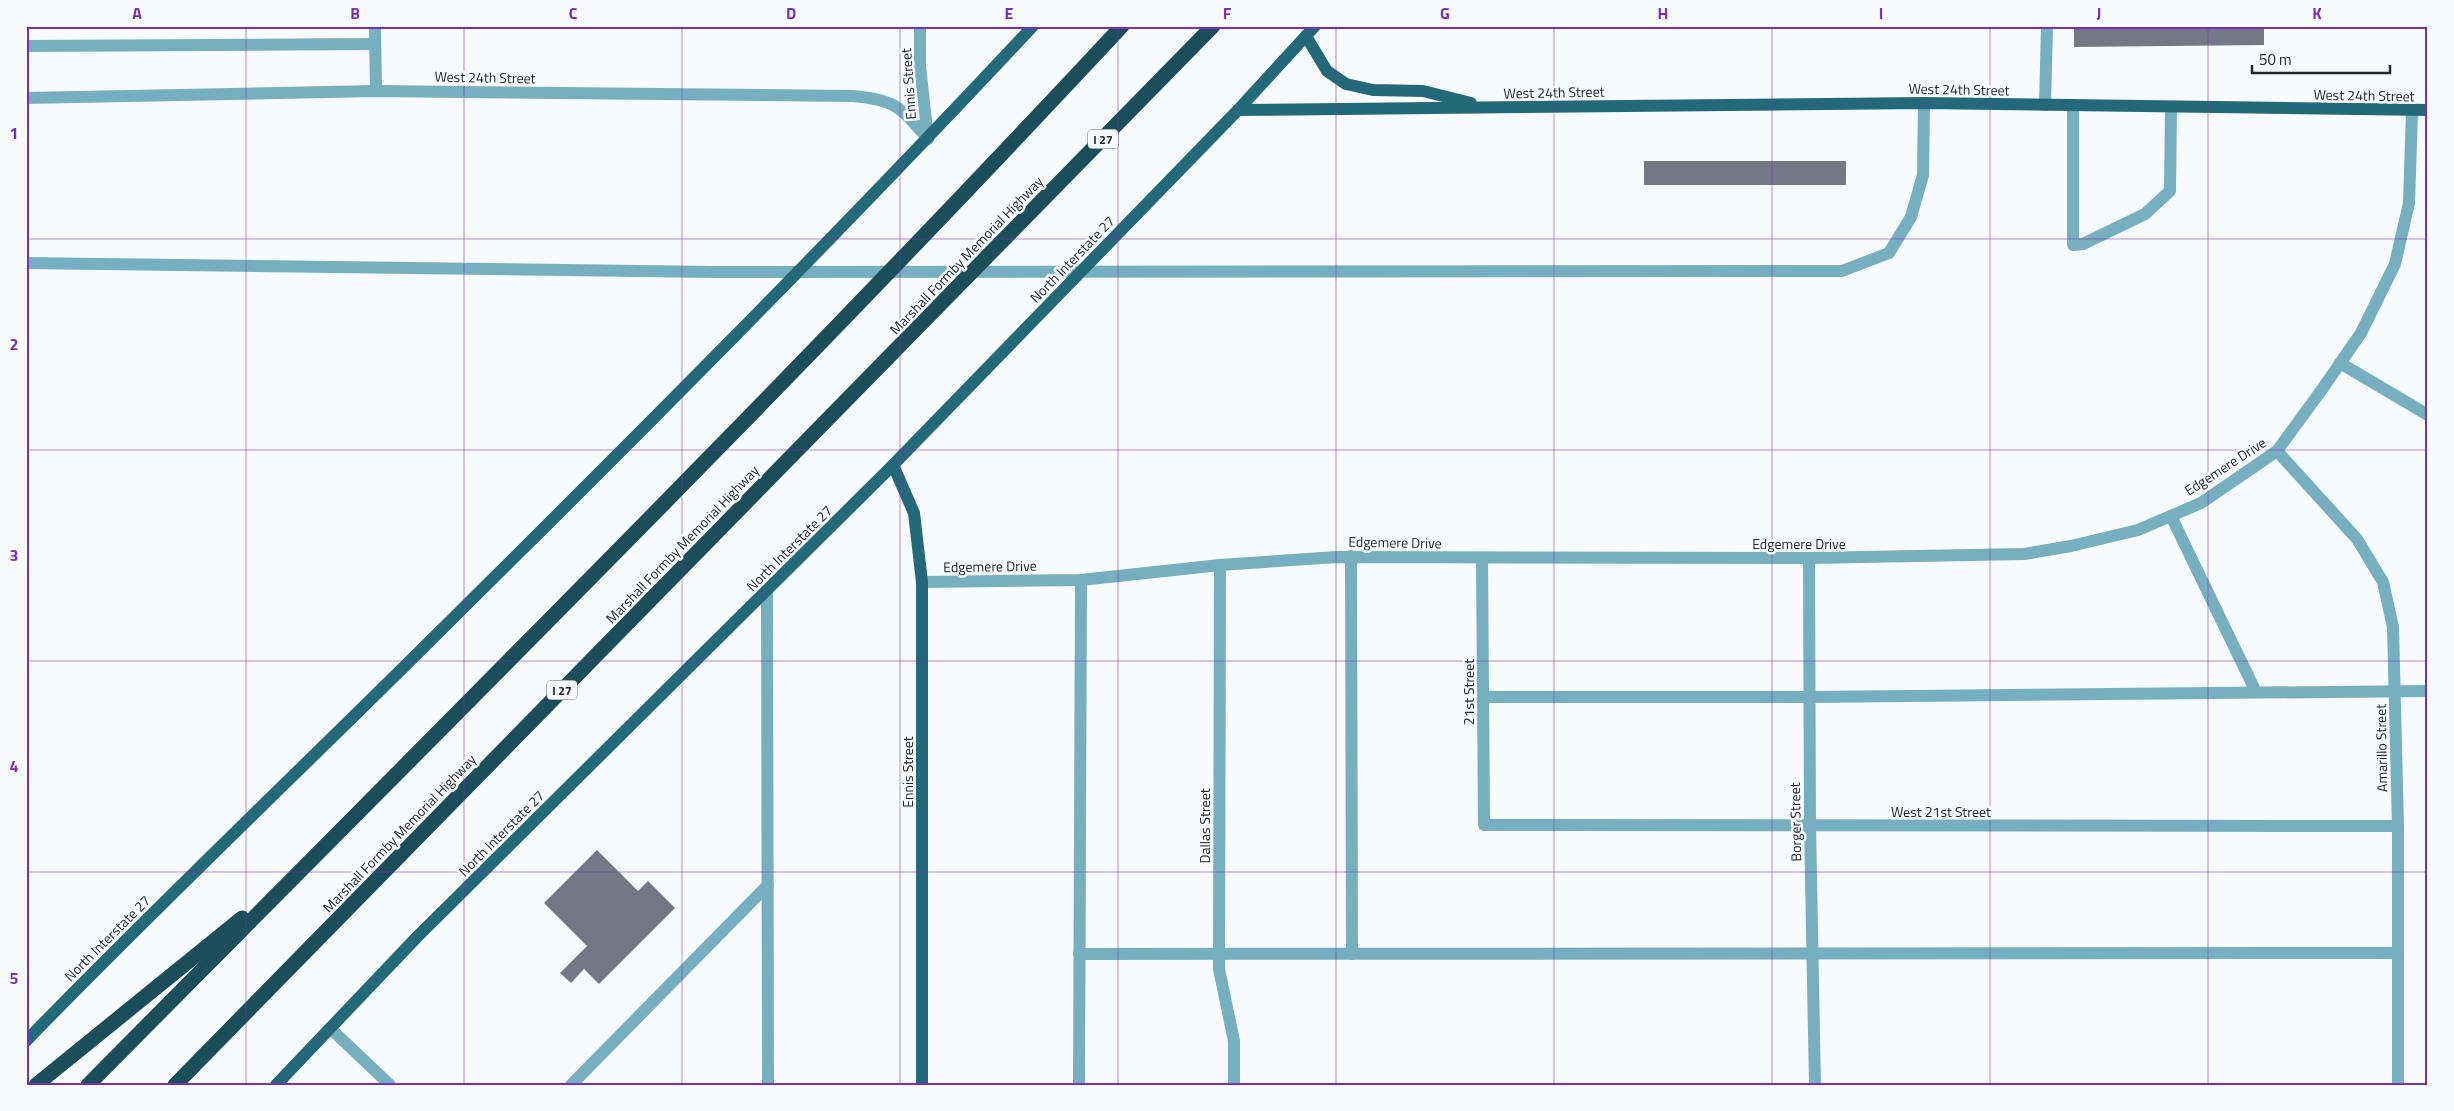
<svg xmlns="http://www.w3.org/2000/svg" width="2454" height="1111" font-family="'Titillium Web',sans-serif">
<rect width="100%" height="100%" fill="#f8fbfd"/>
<!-- building -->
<g fill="#767786">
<polygon points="2074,26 2264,26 2264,45 2074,47"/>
<rect x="1644" y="161" width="202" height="24"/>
<polygon points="597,850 638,891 648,881 675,908 599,984 584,969 571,983 560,973 587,946 544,903"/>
</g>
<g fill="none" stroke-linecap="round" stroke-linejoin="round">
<!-- minor -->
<g stroke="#76afbf" stroke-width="12">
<polyline points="375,26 376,91"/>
<polyline points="920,26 920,66 928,139"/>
<polyline points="26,46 375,44"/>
<path d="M26,98L376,91L853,96C897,100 900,107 928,139"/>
<polyline points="2045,105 2047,26"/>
<polyline points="2073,105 2073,245 2083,244 2145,214 2170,191 2171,107"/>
<polyline points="26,263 714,272 1842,271 1889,253 1911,217 1923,175 1924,103"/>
<polyline points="2340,363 2428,415"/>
<polyline points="2277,451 2357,539 2383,582 2393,627 2398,826 2398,1085"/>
<polyline points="2171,516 2256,692"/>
<polyline points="1351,556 1352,954"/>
<polyline points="1482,558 1484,825 2398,826"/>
<polyline points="1809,558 1810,825 1815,1085"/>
<polyline points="1220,565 1219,969 1234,1041 1234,1085"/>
<polyline points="922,582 1081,580 1220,565 1337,557 1809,558 2024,554 2071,546 2138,530 2201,503 2277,451 2323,388 2361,333 2395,264 2409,203 2412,111"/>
<polyline points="767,591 768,1085"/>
<polyline points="1483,697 1810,697 2428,691"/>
<polyline points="1079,954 2398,953"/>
<polyline points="330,1028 390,1085"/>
<polyline points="571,1085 768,885"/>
<polyline points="1079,1085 1081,580"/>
</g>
<!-- major -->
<g stroke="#246979" stroke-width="12">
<polyline points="1306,36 1327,71 1346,84 1373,90 1423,91 1471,103"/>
<polyline points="1238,110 1924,103 2428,110"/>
<polyline points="893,465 914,513 922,582 922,1085"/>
<path d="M26,1041C156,907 292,778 424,647C630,443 835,238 1033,26"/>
<polyline points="276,1085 417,937 893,465 1238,110 1315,26"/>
</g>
<!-- highway -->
<g stroke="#1c4e5a" stroke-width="15">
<polyline points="36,1085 242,918"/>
<path d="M88,1085C435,734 786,387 1122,26"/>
<polyline points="175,1085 1213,26"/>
</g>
</g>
<!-- grid -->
<path fill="none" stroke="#7b2cbf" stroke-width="1" stroke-opacity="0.55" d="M246,26V1085M464,26V1085M682,26V1085M900,26V1085M1118,26V1085M1336,26V1085M1554,26V1085M1772,26V1085M1990,26V1085M2208,26V1085M26,239H2428M26,450H2428M26,661H2428M26,872H2428"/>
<g text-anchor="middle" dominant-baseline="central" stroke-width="5" stroke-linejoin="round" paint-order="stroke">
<!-- shield labels -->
<g fill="#f8fbfd" stroke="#626569" stroke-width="1">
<rect x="1088" y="129.5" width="30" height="19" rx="4"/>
<rect x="547" y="680.5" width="30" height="19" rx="4"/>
</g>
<g font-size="12" font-weight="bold" fill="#21252a">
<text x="1103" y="139">I 27</text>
<text x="562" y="690">I 27</text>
</g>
<!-- street labels -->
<g font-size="14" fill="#21252a" stroke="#f8fbfd">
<text transform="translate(485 77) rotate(1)">West 24th Street</text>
<text transform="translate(908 84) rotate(-94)">Ennis Street</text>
<text transform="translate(1959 89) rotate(1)">West 24th Street</text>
<text transform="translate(1554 92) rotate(-1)">West 24th Street</text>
<text transform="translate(2364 95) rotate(1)">West 24th Street</text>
<text transform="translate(966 255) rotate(-46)">Marshall Formby Memorial Highway</text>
<text transform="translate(1072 259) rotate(-46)">North Interstate 27</text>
<text transform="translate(2225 466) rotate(-33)">Edgemere Drive</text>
<text transform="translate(1395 542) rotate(1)">Edgemere Drive</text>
<text x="1799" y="543">Edgemere Drive</text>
<text transform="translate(682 544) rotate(-46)">Marshall Formby Memorial Highway</text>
<text transform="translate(789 548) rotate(-45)">North Interstate 27</text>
<text transform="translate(990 566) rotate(-1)">Edgemere Drive</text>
<text transform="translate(1468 692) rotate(-90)">21st Street</text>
<text transform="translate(2381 748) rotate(-91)">Amarillo Street</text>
<text transform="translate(907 772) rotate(-90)">Ennis Street</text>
<text x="1941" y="811">West 21st Street</text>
<text transform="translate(1795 822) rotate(-91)">Borger Street</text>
<text transform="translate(1204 826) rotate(-90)">Dallas Street</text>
<text transform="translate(399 833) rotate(-46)">Marshall Formby Memorial Highway</text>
<text transform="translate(501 833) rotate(-45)">North Interstate 27</text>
<text transform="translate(107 938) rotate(-45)">North Interstate 27</text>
</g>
</g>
<!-- border -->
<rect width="2454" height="1111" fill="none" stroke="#f8fbfd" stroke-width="55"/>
<!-- scale -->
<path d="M2252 65v8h138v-8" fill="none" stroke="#21252a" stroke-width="2.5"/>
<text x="2259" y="65" font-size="15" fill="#21252a" stroke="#f8fbfd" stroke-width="4" paint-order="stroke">50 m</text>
<rect x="28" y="28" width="2398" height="1056" fill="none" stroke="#7b2cbf" stroke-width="2"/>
<g font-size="16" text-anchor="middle" font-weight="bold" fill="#7b2cbf">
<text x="137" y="19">A</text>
<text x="355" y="19">B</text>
<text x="573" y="19">C</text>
<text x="791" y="19">D</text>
<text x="1009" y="19">E</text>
<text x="1227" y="19">F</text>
<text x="1445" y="19">G</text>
<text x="1663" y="19">H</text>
<text x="1881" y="19">I</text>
<text x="2099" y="19">J</text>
<text x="2317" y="19">K</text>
<text x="14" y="139">1</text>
<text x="14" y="350">2</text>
<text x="14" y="561">3</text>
<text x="14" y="772">4</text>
<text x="14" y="984">5</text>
</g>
</svg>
